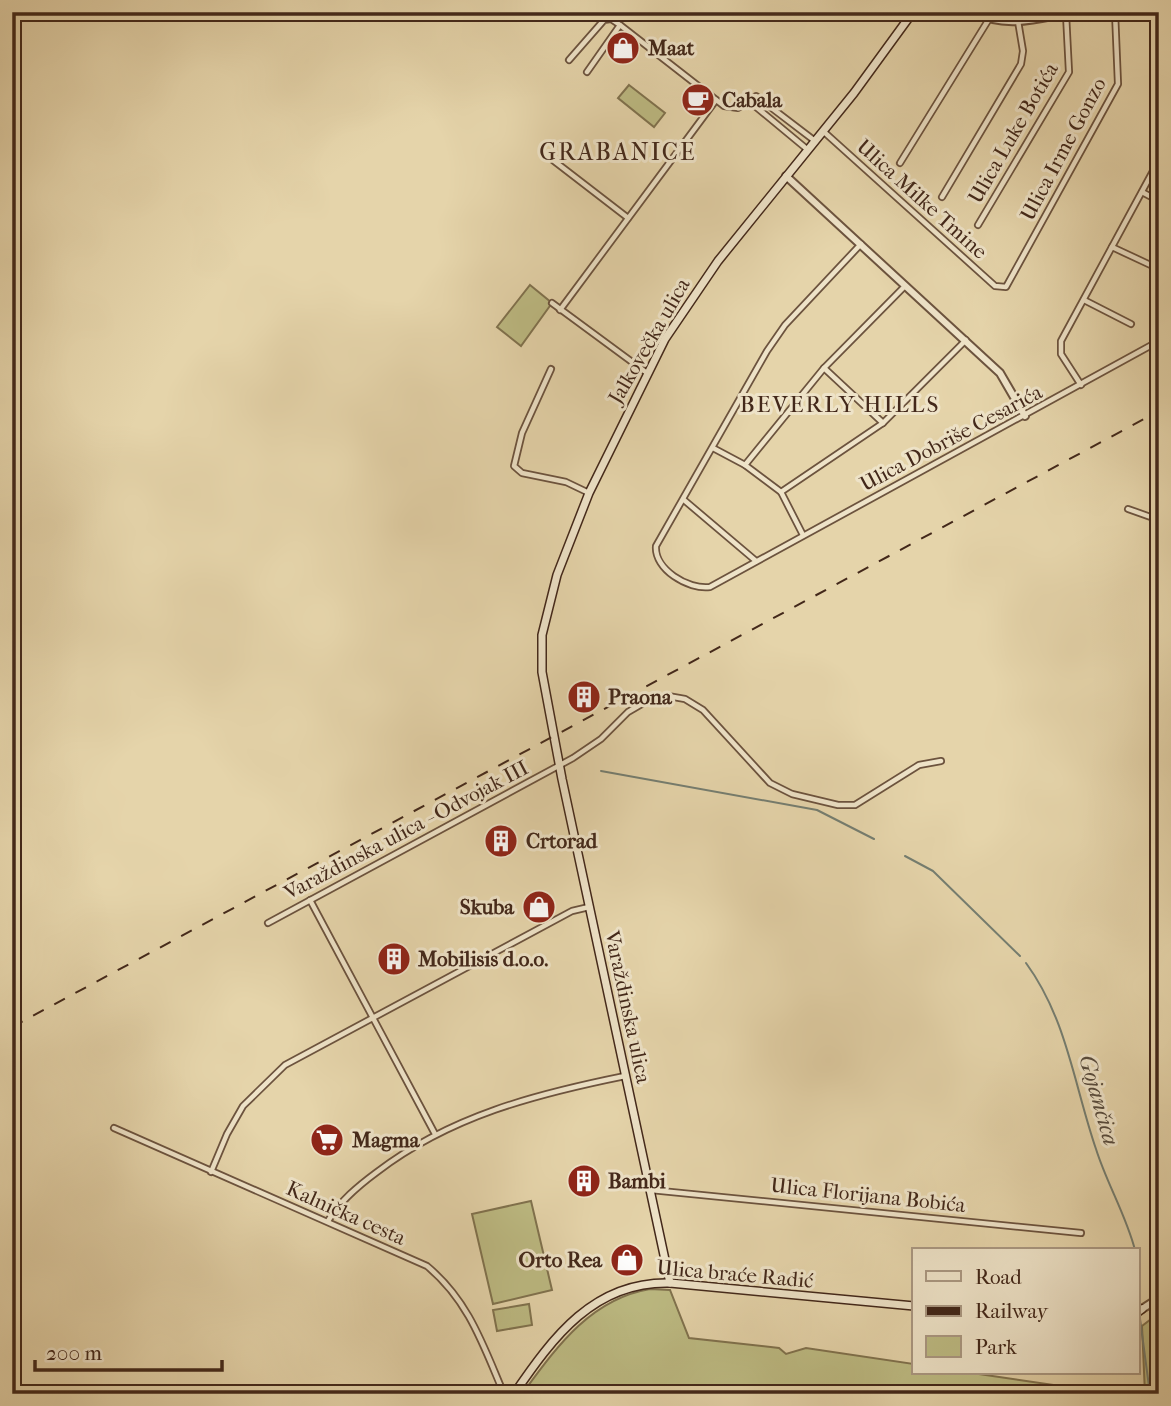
<svg xmlns="http://www.w3.org/2000/svg" width="1171" height="1406" font-family="'IM FELL French Canon',serif">
<rect width="100%" height="100%" fill="#e5d4aa"/>
<filter id="stains"><feTurbulence type="fractalNoise" baseFrequency=".00286" numOctaves="4"/><feColorMatrix values="0 0 0 0 .2 0 0 0 0 .09 0 0 0 0 .02 0 0 0 .5 -.17"/></filter>
<radialGradient id="worn" r=".72"><stop offset=".6" stop-color="#630" stop-opacity="0"/><stop offset="1" stop-color="#630" stop-opacity=".3"/></radialGradient>
<!-- green -->
<g fill="#bdbb83" stroke="#80724e" stroke-width="2">
<polygon points="629,85 665,113 654,127 618,98"/>
<polygon points="530,285 552,303 521,346 497,327"/>
<polygon points="531,1201 552,1290 493,1304 472,1214"/>
<path d="M650,1289L670,1290L689,1338L779,1348L786,1354L806,1348L914,1364V1373H972L1115,1394H522C556,1348 590,1299 650,1289Z"/>
<polygon points="529,1304 532,1325 497,1331 493,1310"/>
<polygon points="1159,1313 1159,1394 1145,1394 1142,1326"/>
</g>
<g fill="none" stroke-linecap="round" stroke-linejoin="round">
<!-- stream -->
<g stroke="#757e71" stroke-width="2">
<polyline points="601,771 817,810 874,839"/>
<polyline points="905,856 933,871 1020,956"/>
<path d="M1026,963C1067,1019 1074,1085 1096,1149C1107,1184 1126,1215 1135,1250"/>
<polyline points="1140,1319 1150,1394"/>
</g>
<defs>
<g id="minor">
<polyline points="781,12 784,12"/>
<polyline points="569,60 604,20 611,19 620,25"/>
<polyline points="587,72 620,25 724,106 738,108 756,96 815,141"/>
<polyline points="750,102 808,150"/>
<polyline points="1158,120 1159,119"/>
<polyline points="823,131 995,286 1006,287 1118,84 1115,12"/>
<polyline points="545,154 628,218"/>
<polyline points="900,163 989,19"/>
<polyline points="1142,192 1159,201"/>
<polyline points="942,197 1021,64 1023,51 1018,21"/>
<polyline points="978,225 1069,72 1066,14"/>
<path d="M861,244L785,325L767,351L656,546C654,569 688,590 710,587L1159,341"/>
<polyline points="1112,247 1159,269"/>
<polyline points="1084,300 1131,324"/>
<polyline points="552,303 647,373"/>
<polyline points="560,310 716,100"/>
<polyline points="824,368 883,423"/>
<polyline points="551,369 522,433 514,466 522,473 566,482 589,493"/>
<polyline points="1081,385 1061,354 1061,341 1159,160"/>
<polyline points="713,448 745,465 781,492 803,535"/>
<polyline points="745,465 824,368 905,286"/>
<polyline points="781,492 883,423 966,340"/>
<polyline points="684,500 756,561"/>
<polyline points="1128,509 1159,520"/>
<polyline points="310,900 435,1134"/>
<polyline points="268,923 573,758 601,739 628,712 652,698 668,696 685,699 703,710 770,783 792,794 838,805 855,805 919,765 941,761"/>
<path d="M114,1128L427,1266C469,1301 483,1345 504,1394"/>
<polyline points="211,1172 227,1134 243,1106 285,1065 572,911 589,907"/>
<polyline points="651,1190 1081,1233"/>
<path d="M328,1221C340,1201 358,1186 377,1172C450,1116 536,1094 625,1076"/>
</g>
<g id="tertiary">
<path d="M976,12C1005,30 1043,17 1074,12"/>
<polyline points="786,176 1000,373 1025,416"/>
<polyline points="1142,1309 1159,1298"/>
</g>
<g id="secondary">
<polyline points="670,1283 562,779 542,672 542,635 557,575 589,493 665,339 718,261 854,93 913,12"/>
<polyline points="1138,1312 1142,1309"/>
<path d="M514,1394C553,1337 594,1281 670,1283L914,1306"/>
</g>
</defs>
<!-- minor casing -->
<use href="#minor" stroke="#6c533e" stroke-width="8"/>
<!-- tertiary casing -->
<use href="#tertiary" stroke="#6c533e" stroke-width="10"/>
<!-- secondary casing -->
<use href="#secondary" stroke="#43281a" stroke-width="10"/>
<!-- minor -->
<use href="#minor" stroke="#eee3c8" stroke-width="4.5"/>
<!-- tertiary -->
<use href="#tertiary" stroke="#eee3c8" stroke-width="6"/>
<!-- secondary -->
<use href="#secondary" stroke="#eee3c8" stroke-width="7"/>
<!-- rail -->
<polyline stroke="#43281a" stroke-width="2" stroke-dasharray="12 12" stroke-linecap="butt" points="12,1027 1159,411"/>
</g>
<!-- icons -->
<defs>
<symbol id="shop-disc" viewBox="-11 -11 22 22"><circle r="9.5" fill="#8f2418" stroke="#eee3c8"/><path d="M-5-2.5h2.3a2.7 3.5 0 0 1 5.4 0H5L5.5 6h-11ZM-1.5-2.5h3a1.5 2.3 0 0 0-3 0Z" fill="#fff"/></symbol>
<symbol id="cafe-disc" viewBox="-11 -11 22 22"><circle r="9.5" fill="#8f2418" stroke="#eee3c8"/><path d="M-5.5-4.5H6V0H3Q3 3.5 0 3.5H-2.5Q-5.5 3.5-5.5 0ZM3-3.2v2h1.7v-2ZM-6 4.5H4V6H-6Z" fill="#fff"/></symbol>
<symbol id="building-disc" viewBox="-11 -11 22 22"><circle r="9.5" fill="#8f2418" stroke="#eee3c8"/><path d="M-4-6H4V6H1V3H-1V6H-4ZM-2.5-4.3h1.7v1.8h-1.7ZM.8-4.3h1.7v1.8H.8ZM-2.5-1h1.7V.8h-1.7ZM.8-1h1.7V.8H.8Z" fill="#fff"/></symbol>
<symbol id="supermarket-disc" viewBox="-11 -11 22 22"><circle r="9.5" fill="#8f2418" stroke="#eee3c8"/><path d="M-6-5.5h2.5l.6 2H6L4.5 2H-2.5L-4.4-4H-6ZM-1.5 3.2a1.3 1.3 0 1 0 .1 0ZM3 3.2a1.3 1.3 0 1 0 .1 0Z" fill="#fff"/></symbol>
</defs>
<g fill-rule="evenodd">
<use href="#shop-disc" x="604" y="29" width="38" height="38"/>
<use href="#cafe-disc" x="679" y="81" width="38" height="38"/>
<use href="#building-disc" x="565" y="678" width="38" height="38"/>
<use href="#building-disc" x="482" y="822" width="38" height="38"/>
<use href="#shop-disc" x="520" y="888" width="38" height="38"/>
<use href="#building-disc" x="375" y="940" width="38" height="38"/>
<use href="#supermarket-disc" x="308" y="1121" width="38" height="38"/>
<use href="#building-disc" x="565" y="1162" width="38" height="38"/>
<use href="#shop-disc" x="608" y="1241" width="38" height="38"/>
</g>
<g text-anchor="middle" dominant-baseline="central" stroke-width="6" stroke-linejoin="round" paint-order="stroke">
<!-- poi labels -->
<g font-size="21" font-weight="bold" fill="#43281a" stroke="#eee3c8" text-anchor="start">
<text x="648" y="48">Maat</text>
<text x="722" y="100">Cabala</text>
<text x="608" y="697">Praona</text>
<text x="526" y="841">Crtorad</text>
<text x="514" y="907" text-anchor="end">Skuba</text>
<text x="418" y="959">Mobilisis d.o.o.</text>
<text x="352" y="1140">Magma</text>
<text x="608" y="1181">Bambi</text>
<text x="602" y="1260" text-anchor="end">Orto Rea</text>
</g>
<!-- street labels -->
<g font-size="21" fill="#43281a" stroke="#eee3c8">
<text transform="translate(1013 133) rotate(-60)">Ulica Luke Botića</text>
<text transform="translate(1063 149) rotate(-62)">Ulica Irme Gonzo</text>
<text transform="translate(922 199) rotate(42)">Ulica Milke Tmine</text>
<text transform="translate(649 341) rotate(-60)">Jalkovečka ulica</text>
<text transform="translate(951 438) rotate(-28)">Ulica Dobriše Cesarića</text>
<text transform="translate(406 830) rotate(-28)">Varaždinska ulica - Odvojak III</text>
<text transform="translate(628 1007) rotate(78)">Varaždinska ulica</text>
<text transform="translate(868 1195) rotate(6)">Ulica Florijana Bobića</text>
<text transform="translate(346 1213) rotate(24)">Kalnička cesta</text>
<text transform="translate(735 1274) rotate(5)">Ulica braće Radić</text>
</g>
<!-- neighbourhood labels -->
<g font-size="23" letter-spacing="2" fill="#43281a" stroke="#eee3c8">
<text x="840" y="404">BEVERLY HILLS</text>
</g>
<!-- water labels -->
<g font-size="23" font-style="italic" fill="#584c3e" stroke="#eee3c8">
<text transform="translate(1099 1100) rotate(74)">Gojančica</text>
</g>
<!-- quarter labels -->
<g font-size="24" letter-spacing="2" fill="#43281a" stroke="#eee3c8">
<text x="618" y="152">GRABANICE</text>
</g>
</g>
<!-- margin -->
<rect width="1171" height="1406" fill="none" stroke="#e5d4aa" stroke-width="42"/>
<rect x="14" y="14" width="1143" height="1378" fill="none" stroke="#43281a" stroke-width="3.5"/>
<rect x="21" y="21" width="1129" height="1364" fill="none" stroke="#43281a" stroke-width="2"/>
<!-- legend -->
<rect x="912" y="1248" width="228" height="126" fill="#eee3c8" stroke="#aa9882" stroke-width="2"/>
<rect x="926" y="1271" width="35" height="10" fill="#eee3c8" stroke="#aa9882" stroke-width="2"/>
<text x="975" y="1284" font-size="21" fill="#43281a">Road</text>
<rect x="926" y="1306" width="35" height="10" fill="#43281a" stroke="#aa9882" stroke-width="2"/>
<text x="975" y="1318" font-size="21" fill="#43281a">Railway</text>
<rect x="926" y="1336" width="35" height="21" fill="#bdbb83" stroke="#aa9882" stroke-width="2"/>
<text x="975" y="1354" font-size="21" fill="#43281a">Park</text>
<!-- scale -->
<path d="M35 1360v10h187v-10" fill="none" stroke="#43281a" stroke-width="3.5"/>
<text x="46" y="1360" font-size="21" fill="#43281a" stroke="#eee3c8" stroke-width="5" paint-order="stroke">200 m</text>
<rect width="100%" height="100%" filter="url(#stains)"/>
<rect width="100%" height="100%" fill="url(#worn)"/>
</svg>
